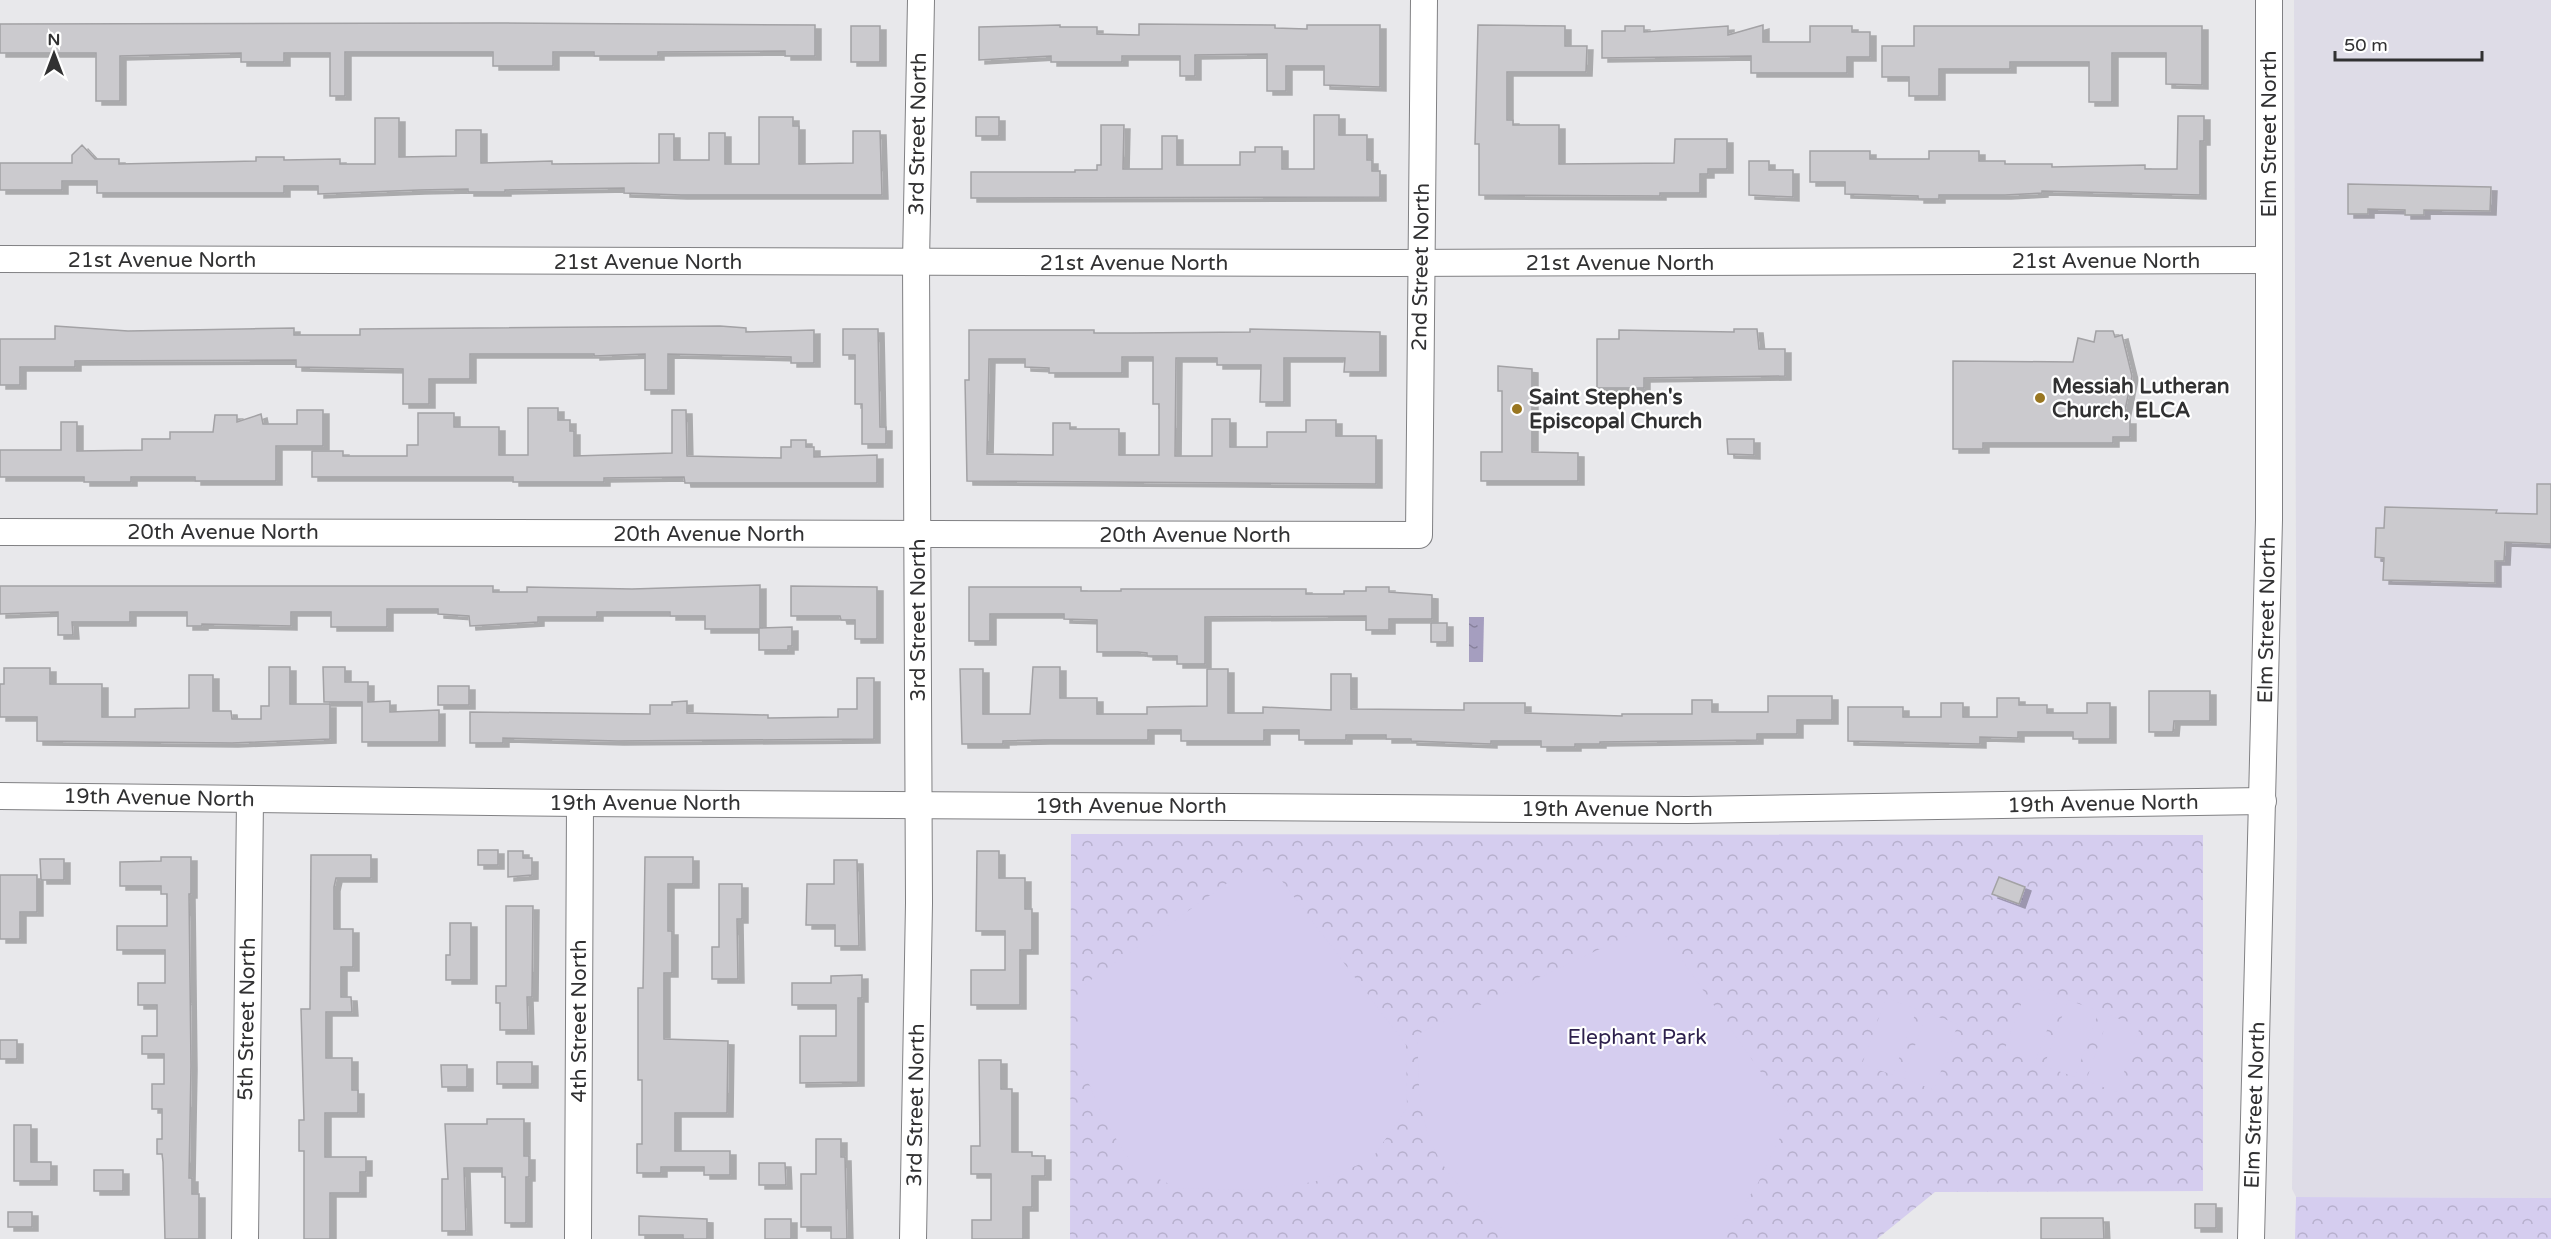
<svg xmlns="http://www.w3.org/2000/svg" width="2551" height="1239" font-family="'Varela Round',sans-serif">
<defs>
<pattern id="park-crowns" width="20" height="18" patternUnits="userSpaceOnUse" patternTransform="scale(1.5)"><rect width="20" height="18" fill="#d5cdef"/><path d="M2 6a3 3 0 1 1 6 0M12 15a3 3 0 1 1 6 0" fill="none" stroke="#b7b0cd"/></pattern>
<pattern id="water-ripples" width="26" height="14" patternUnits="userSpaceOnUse" patternTransform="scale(1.5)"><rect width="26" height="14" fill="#a59ebf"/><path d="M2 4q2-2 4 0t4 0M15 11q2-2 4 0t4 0" fill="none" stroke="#87819c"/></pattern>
<filter id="shadow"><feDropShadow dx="6" dy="4" stdDeviation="0" flood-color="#0004"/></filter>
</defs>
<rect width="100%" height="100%" fill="#e8e8eb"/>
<!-- built -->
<polygon fill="#dedce7" points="2294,0 2551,0 2551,1198 2296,1197 2292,1189 2297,837"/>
<!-- park -->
<g fill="url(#park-crowns)">
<polygon points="1071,834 2203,835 2203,1191 1935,1192 1877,1239 1070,1239"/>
<polygon points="2296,1197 2551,1198 2551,1239 2295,1239"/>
</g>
<!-- pitch -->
<g fill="#d5cdef">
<polygon points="1247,869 1276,873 1406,1045 1407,1108 1371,1160 1314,1182 1250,1190 1177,1188 1133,1166 1102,1116 1081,1064 1081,987"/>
<path d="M1634,933H1663L1791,1115L1758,1183L1725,1234L1712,1239H1513C1484,1211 1448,1182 1432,1144C1417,1109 1418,1070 1418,1034Z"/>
<polygon points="2028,985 2059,997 2035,1063 2004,1051"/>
<polygon points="1886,998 1917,1009 1893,1075 1862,1064"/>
<polygon points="2068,1000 2099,1011 2075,1077 2044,1066"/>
<polygon points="1927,1013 1958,1024 1934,1090 1903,1078"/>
<polygon points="2109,1015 2140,1027 2117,1092 2086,1081"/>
</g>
<!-- water -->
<polygon fill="url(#water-ripples)" points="1469,617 1484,617 1483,662 1469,662"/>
<!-- building -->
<g fill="#cbcace" stroke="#a3a2a5" stroke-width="1.5" fill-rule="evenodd" filter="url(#shadow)">
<polygon points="494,23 815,25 815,56 785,56 785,51 658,52 658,56 594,56 594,52 553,52 553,66 493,66 493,52 345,52 345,96 330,96 330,53 284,53 284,62 241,62 241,53 120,56 120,101 96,101 96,53 0,53 0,24"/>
<polygon points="1139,24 1275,25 1275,28 1307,29 1307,25 1380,25 1380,87 1324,85 1324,66 1286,66 1286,91 1267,91 1267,54 1195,55 1195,76 1180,76 1180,56 1122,56 1122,62 1051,62 1051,56 979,60 979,27 1060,25 1060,27 1097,27 1097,34 1139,35"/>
<polygon points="1478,25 1565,26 1565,46 1587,46 1586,72 1507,72 1507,120 1513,120 1513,125 1559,125 1559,164 1674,163 1675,139 1727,139 1727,169 1708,169 1708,174 1700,174 1700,193 1660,193 1660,196 1479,195 1479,144 1475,144"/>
<polygon points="1763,25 1763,42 1810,42 1810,26 1852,26 1852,32 1870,32 1870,57 1847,57 1847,73 1751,73 1751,56 1602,58 1602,31 1625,31 1625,26 1644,26 1644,32 1728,26 1728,35"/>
<rect x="851" y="26" width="29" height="36"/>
<polygon points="1914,26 2202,26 2202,85 2166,84 2166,53 2112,53 2112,102 2089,102 2089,62 2010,62 2010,69 1939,69 1939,96 1909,96 1909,77 1882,77 1882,46 1914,46"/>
<polygon points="1314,115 1339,115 1339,135 1367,135 1367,160 1372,160 1372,171 1380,171 1380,197 971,198 971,172 1075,172 1075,170 1097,170 1097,165 1101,165 1101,125 1124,125 1123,169 1162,169 1162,136 1177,136 1177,165 1240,165 1240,152 1255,152 1255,147 1282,147 1282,169 1314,169"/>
<polygon points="2178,116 2204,116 2204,141 2200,141 2200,195 2042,191 2042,193 2005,195 1939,195 1939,199 1918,199 1918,196 1845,194 1845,182 1810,182 1810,151 1870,151 1870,159 1929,159 1929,151 1979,151 1979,161 2005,161 2005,164 2052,164 2052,167 2145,165 2145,169 2177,169"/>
<polygon points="759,117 793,117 793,126 799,126 799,164 853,163 853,131 880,131 882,195 681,195 624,193 624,188 505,190 505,192 468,192 468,189 419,190 318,194 318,186 284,186 284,193 97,193 97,181 62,181 62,190 0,190 0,163 72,163 72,155 82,145 95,159 119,159 119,164 256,161 256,157 284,157 284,160 340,159 340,164 375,164 375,118 399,118 399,157 456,156 456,130 481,130 481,163 552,161 552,164 659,163 659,134 674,134 674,160 709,160 709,133 725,133 725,164 759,164"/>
<rect x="976" y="117" width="23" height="19"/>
<polygon points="1749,161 1769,161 1769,170 1793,170 1793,197 1749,195"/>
<polygon points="2348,184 2491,187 2490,211 2424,210 2424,215 2405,215 2405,210 2368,209 2368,214 2348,214"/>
<polygon points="55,326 128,331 294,328 294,335 360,335 360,329 720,326 746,328 746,332 814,330 814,363 791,363 791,357 668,354 668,390 645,390 645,354 594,356 594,354 470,354 470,379 429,379 429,404 403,404 403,369 296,367 296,360 75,361 75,367 20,367 20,385 0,385 0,339 55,339"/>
<polygon points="843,329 878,329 880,427 886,427 886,444 862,444 862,404 855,404 855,355 843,355"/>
<path d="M1250,329L1380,332V372H1344L1345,358H1284V402H1260L1261,365H1217V358H1176L1175,456H1212V419H1230V447H1267V432H1306V420H1336V436H1376V484L967,481L965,380H969V330H1094V333H1131L1250,332ZM1122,357H1153V404H1159V455H1119V429H1070V423H1053V455L987,454L989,359H1025V367L1049,368V373H1122Z"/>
<polygon points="1734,329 1757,329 1759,349 1785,349 1785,376 1644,378 1644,388 1597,388 1597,339 1619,339 1619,330 1734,332"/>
<polygon points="2096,331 2113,331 2115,337 2122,335 2132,376 2123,420 2130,420 2130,437 2113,437 2113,443 1983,443 1983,449 1953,449 1953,361 2073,362 2078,338 2094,342"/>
<polygon points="1498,366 1532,369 1532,452 1578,453 1578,481 1481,481 1481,452 1502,452 1502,391 1498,391"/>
<polygon points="528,408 558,408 558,420 570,420 570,431 574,431 574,456 672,453 672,410 686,410 687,456 781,458 781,447 791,447 791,440 806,440 806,447 814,447 814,457 877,455 877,483 685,483 684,477 604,478 604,482 513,482 513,477 312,477 312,451 343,451 343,456 407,456 407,445 418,445 418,413 454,413 454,427 499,427 499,455 528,455"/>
<polygon points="297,410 323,410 323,446 276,446 276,481 195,481 195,477 131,477 131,482 84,482 84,477 0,477 0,450 61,450 61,422 77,422 77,451 142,450 142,439 170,439 170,432 213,432 215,415 237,415 237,422 261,414 263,424 297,424"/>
<polygon points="1727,439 1754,439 1754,455 1728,454"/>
<polygon points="2537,484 2551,484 2551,544 2505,542 2504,561 2495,561 2495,583 2383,580 2384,558 2375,557 2376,528 2384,528 2385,507 2497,510 2496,513 2537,514"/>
<polygon points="760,585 760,628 792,627 792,646 788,646 788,650 759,650 759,629 705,629 705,616 670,616 670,612 597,612 597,617 538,617 538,622 470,626 469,616 438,614 438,609 387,609 387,627 331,627 331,612 291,612 291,626 202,624 202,626 187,626 187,612 130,612 130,622 72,622 73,635 58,635 58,612 0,614 0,586 493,586 493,592 527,592 527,587 632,589"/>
<polygon points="791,586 877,587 877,639 855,639 855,620 841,620 840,616 791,616"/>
<polygon points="969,587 1081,587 1081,591 1121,591 1121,589 1306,589 1306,594 1344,594 1344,591 1366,591 1366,587 1389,587 1389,592 1432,595 1432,619 1389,619 1389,630 1366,630 1366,616 1205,617 1205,664 1177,664 1177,656 1147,656 1147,653 1138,652 1097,652 1097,620 1064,619 1064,614 990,614 990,641 969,641"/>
<rect x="1431" y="623" width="16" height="19"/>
<polygon points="269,667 290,667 290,704 330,704 330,739 232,743 37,741 37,717 0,717 0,684 4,684 4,668 50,668 50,684 102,684 102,717 135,717 135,709 189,708 189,675 213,675 213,711 231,711 232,719 261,719 261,706 269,706"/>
<polygon points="323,667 345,667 345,682 368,682 368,702 390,701 390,712 439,710 439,742 362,742 362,702 324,702"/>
<polygon points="1033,667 1060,667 1060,698 1097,698 1097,714 1147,714 1147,707 1207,706 1207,669 1228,669 1228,713 1263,713 1263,707 1331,710 1331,674 1351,674 1351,709 1464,710 1464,703 1525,703 1525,713 1622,716 1622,714 1692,714 1692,700 1712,700 1712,712 1768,712 1768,696 1832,696 1832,720 1797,720 1797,734 1757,734 1757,740 1600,742 1600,744 1575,744 1575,747 1541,747 1541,741 1491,741 1491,744 1411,741 1411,739 1386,739 1386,735 1346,735 1346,740 1299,740 1299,730 1264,730 1264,741 1181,741 1181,730 1148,730 1148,740 1044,740 1003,741 1003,744 962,744 960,669 983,669 983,714 1030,714"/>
<polygon points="857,678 874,678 874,739 618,741 503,738 503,743 470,743 470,712 650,714 650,705 672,705 672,702 687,701 687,713 768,715 768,718 838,717 838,709 857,709"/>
<rect x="438" y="686" width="31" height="19"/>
<polygon points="2149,691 2210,691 2210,721 2174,721 2173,732 2149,732"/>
<polygon points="1997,698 2019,698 2019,705 2047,705 2047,713 2087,713 2087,703 2110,703 2110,739 2073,739 2073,732 2018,732 2018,738 1980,737 1980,744 1848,741 1848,707 1903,707 1903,717 1941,717 1941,703 1963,703 1963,717 1997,717"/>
<rect x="478" y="850" width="20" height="15"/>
<polygon points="508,851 523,851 523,858 532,858 532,875 508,877"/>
<polygon points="977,851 999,851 999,878 1025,878 1025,909 1032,909 1032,950 1020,950 1020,1005 971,1005 971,970 1005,970 1005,931 976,931"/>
<polygon points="311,855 371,855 371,878 336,878 334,887 334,929 353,929 353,967 341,967 341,997 351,997 352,1012 326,1012 326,1058 352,1058 352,1090 358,1090 358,1113 325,1113 325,1157 366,1157 366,1172 360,1172 360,1193 330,1193 330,1239 304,1239 304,1151 299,1151 299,1120 304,1120 301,1009 310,1009"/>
<polygon points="161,857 191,857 191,894 189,894 191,1066 189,1178 192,1178 192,1194 199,1194 199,1239 165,1239 163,1162 162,1154 157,1154 157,1139 162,1139 162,1109 152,1109 152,1084 164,1084 164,1054 142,1054 142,1036 157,1036 157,1005 138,1005 138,983 165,983 165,950 117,950 117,926 167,926 167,894 161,894 161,886 120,886 120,862 161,861"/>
<polygon points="645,857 693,857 693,884 668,884 668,931 672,931 672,973 664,973 664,1039 728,1041 727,1113 675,1113 675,1151 730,1151 730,1175 704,1175 704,1167 661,1167 661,1173 637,1173 637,1144 642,1144 642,1080 638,1080 638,988 643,988"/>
<polygon points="40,859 64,859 64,880 41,880"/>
<polygon points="834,860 857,860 859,946 835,946 835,925 806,925 807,884 834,884"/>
<polygon points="0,875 37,875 37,912 20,912 20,939 0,939"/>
<polygon points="1999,877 2025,887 2019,904 1992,894"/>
<polygon points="719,884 742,884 742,919 737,919 738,979 712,979 712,947 719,947"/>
<polygon points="506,906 533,906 532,997 527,997 528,1030 500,1030 500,1003 496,1003 496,986 506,986"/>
<polygon points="450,923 471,923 471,980 446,980 446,955 450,955"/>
<polygon points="862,975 862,998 858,998 858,1082 800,1083 800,1036 836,1036 836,1005 792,1005 792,983 831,983 831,976"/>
<rect x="0" y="1040" width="17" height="19"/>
<polygon points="979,1060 1001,1060 1001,1089 1012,1089 1012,1152 1032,1152 1032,1156 1045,1156 1045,1176 1032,1176 1032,1207 1023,1207 1023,1239 972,1239 972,1220 991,1220 991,1174 971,1174 971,1146 980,1146"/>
<rect x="497" y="1062" width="35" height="22"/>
<polygon points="441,1065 467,1065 467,1087 442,1087"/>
<polygon points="487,1119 524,1119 524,1156 529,1156 529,1177 526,1177 526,1223 505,1223 505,1177 502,1177 502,1168 464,1168 466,1231 442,1231 442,1179 448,1179 445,1124 487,1124"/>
<polygon points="14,1125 31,1125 31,1162 51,1162 51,1181 14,1181"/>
<polygon points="816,1139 841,1139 841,1157 845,1157 847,1239 831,1239 831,1227 801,1227 801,1174 816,1174"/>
<polygon points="759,1163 785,1163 786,1185 759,1185"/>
<rect x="94" y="1170" width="29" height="21"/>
<rect x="2195" y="1204" width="21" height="24"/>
<rect x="8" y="1212" width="24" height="15"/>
<polygon points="639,1216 707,1219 707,1239 683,1239 683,1235 639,1235"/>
<polygon points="2041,1218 2103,1218 2104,1239 2041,1239"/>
<rect x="765" y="1219" width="26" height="20"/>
</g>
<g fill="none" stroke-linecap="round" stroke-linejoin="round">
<defs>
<g id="minor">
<polyline points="0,259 1393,263 2268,260"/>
<polyline points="0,532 1419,535 1424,0"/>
<polyline points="0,796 580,803 1688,810 2263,801"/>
<polyline points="245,1239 250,799"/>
<polyline points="578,1239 580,803"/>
<polyline points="913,1239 919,903 916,262 921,0"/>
<polyline points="2251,1239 2269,520 2269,0"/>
</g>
</defs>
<!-- minor casing -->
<use href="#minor" stroke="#808083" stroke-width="28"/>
<!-- minor -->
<use href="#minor" stroke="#fff" stroke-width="26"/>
</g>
<!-- markers -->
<g fill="#997621" stroke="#fff" stroke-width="2">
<circle cx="2040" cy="398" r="6"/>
<circle cx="1517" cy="409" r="6"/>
</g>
<g text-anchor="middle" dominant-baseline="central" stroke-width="4.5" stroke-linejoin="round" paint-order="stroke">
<!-- street labels -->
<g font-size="21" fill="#313132" stroke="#fff">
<text transform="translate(918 134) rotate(-89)">3rd Street North</text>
<text transform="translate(2269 134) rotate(-90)">Elm Street North</text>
<text x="162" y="260">21st Avenue North</text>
<text x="2106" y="261">21st Avenue North</text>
<text x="648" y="262">21st Avenue North</text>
<text x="1134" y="263">21st Avenue North</text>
<text x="1620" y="263">21st Avenue North</text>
<text transform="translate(1421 267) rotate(-89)">2nd Street North</text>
<text x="223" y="532">20th Avenue North</text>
<text x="709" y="534">20th Avenue North</text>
<text x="1195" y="535">20th Avenue North</text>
<text transform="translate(918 620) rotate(-90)">3rd Street North</text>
<text transform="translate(2267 620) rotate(-89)">Elm Street North</text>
<text transform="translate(159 798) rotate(1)">19th Avenue North</text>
<text x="645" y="803">19th Avenue North</text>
<text transform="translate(2103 804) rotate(-1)">19th Avenue North</text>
<text x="1131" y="806">19th Avenue North</text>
<text x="1617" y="809">19th Avenue North</text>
<text transform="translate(247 1019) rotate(-89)">5th Street North</text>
<text transform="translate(579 1021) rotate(-90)">4th Street North</text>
<text transform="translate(916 1105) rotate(-89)">3rd Street North</text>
<text transform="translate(2255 1105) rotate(-88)">Elm Street North</text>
</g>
<!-- poi labels -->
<g font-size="21" font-weight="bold" fill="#313132" stroke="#fff" text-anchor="start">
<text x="2052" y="386">Messiah Lutheran<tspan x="2052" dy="24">Church, ELCA</tspan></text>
<text x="1529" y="397">Saint Stephen's<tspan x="1529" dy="24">Episcopal Church</tspan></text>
</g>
<!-- park labels -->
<g font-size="21" fill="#2e214d" stroke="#fff">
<text x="1637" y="1037">Elephant Park</text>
</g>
</g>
<!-- north arrow -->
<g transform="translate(54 54)" stroke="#ffffff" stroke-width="4.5" paint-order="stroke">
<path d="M0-4.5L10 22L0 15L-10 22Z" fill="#313132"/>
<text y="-9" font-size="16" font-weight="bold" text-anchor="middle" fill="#313132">N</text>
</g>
<!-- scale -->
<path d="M2335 51v9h147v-9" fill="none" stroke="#313132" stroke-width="3"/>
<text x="2344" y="51" font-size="18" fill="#313132" stroke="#ffffff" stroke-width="4.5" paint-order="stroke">50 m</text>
</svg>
